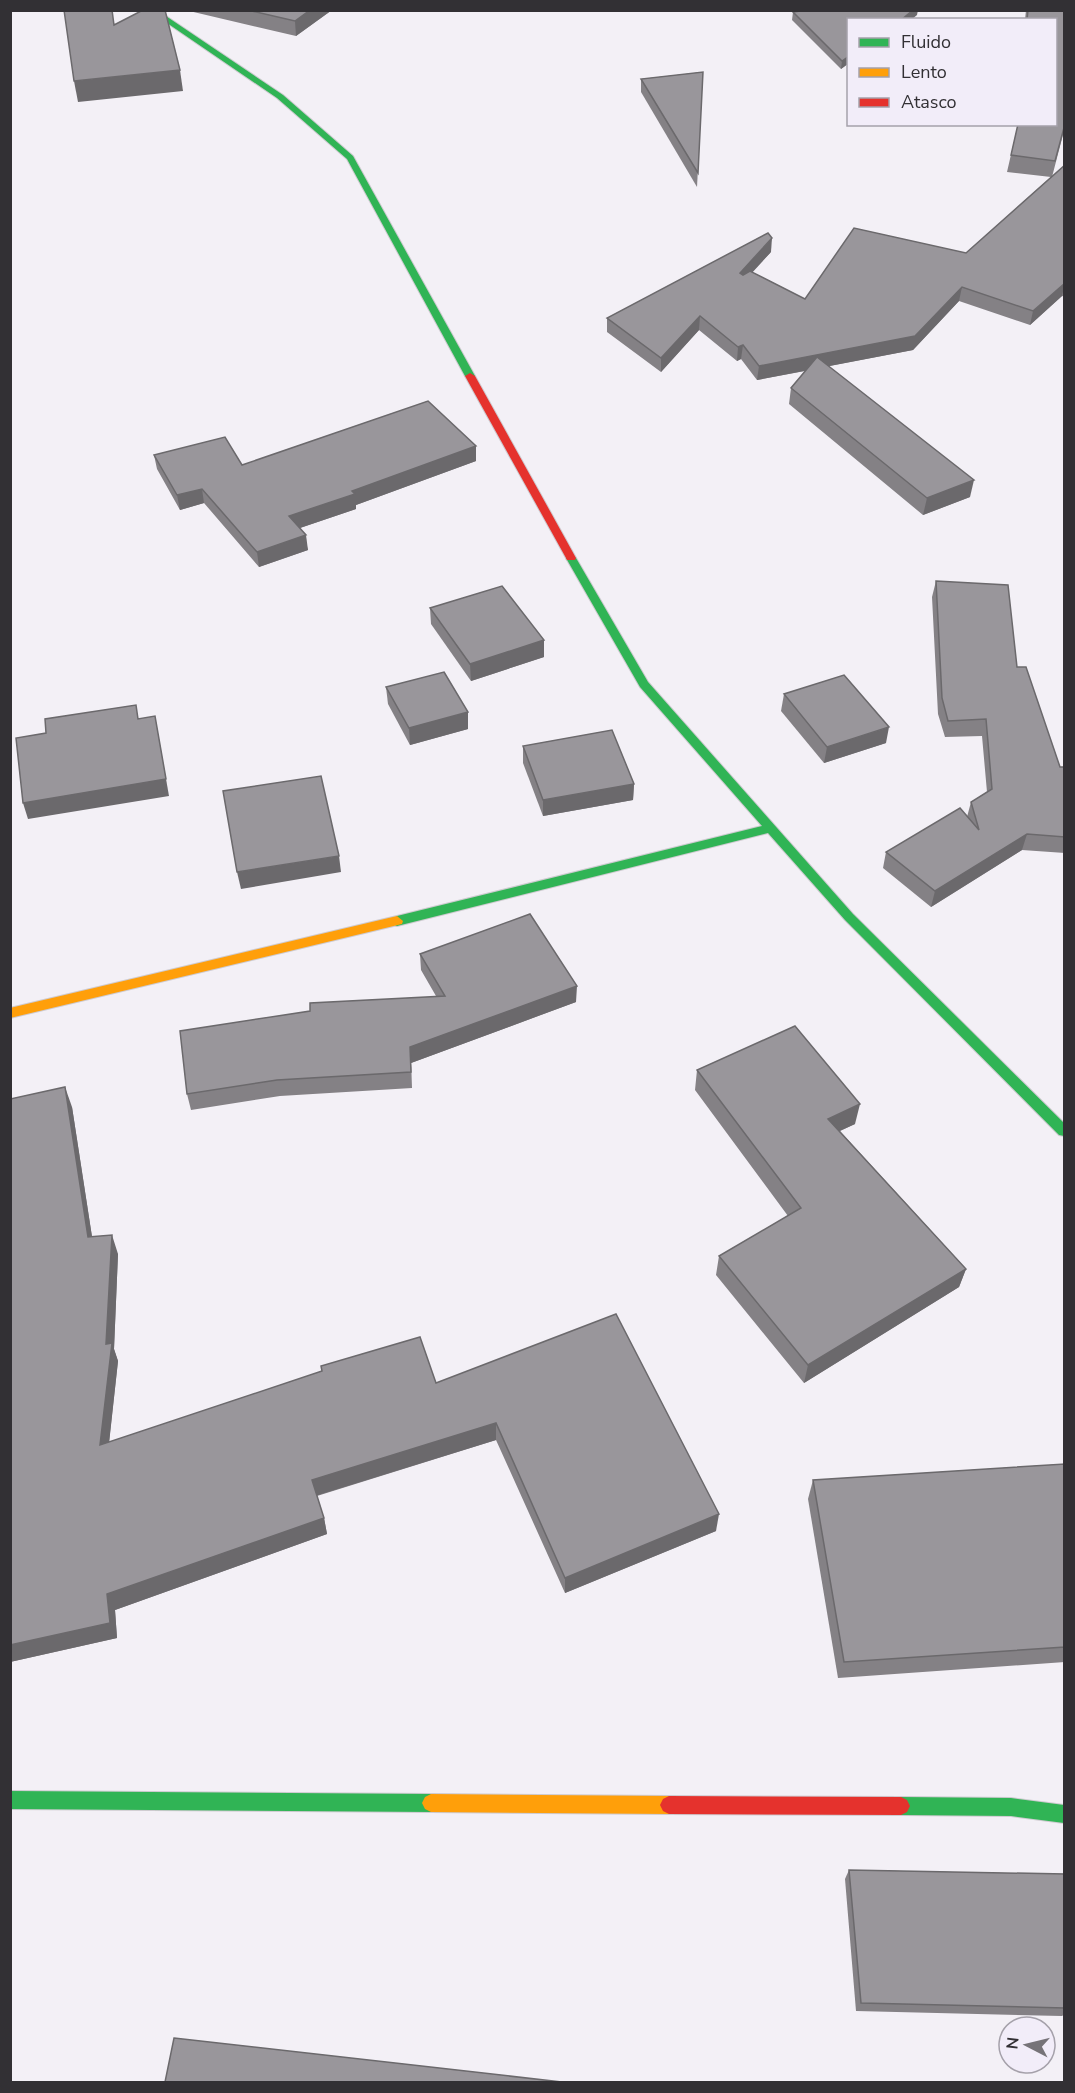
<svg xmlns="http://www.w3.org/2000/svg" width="1075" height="2093" font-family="'Nunito Sans',sans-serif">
<rect width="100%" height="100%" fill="#f3f0f6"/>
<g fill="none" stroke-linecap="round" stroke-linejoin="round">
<defs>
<g id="fast">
<polygon points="148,10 157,10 283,95 353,156 475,376 473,378 465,376 347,159 277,98"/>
<polygon points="571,555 576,558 648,682 853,914 1064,1123 1064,1136 1059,1135 845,920 768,833 397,926 392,924 391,921 397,916 762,826 640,687 566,558"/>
<polygon points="10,1791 431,1794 437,1797 440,1803 437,1809 431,1812 10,1809"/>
<polygon points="901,1797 1011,1798 1064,1805 1064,1823 1011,1816 901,1815 895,1812 892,1806 895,1800"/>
</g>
<g id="slow">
<polygon points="397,916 403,921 402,924 10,1018 10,1008"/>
<polygon points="431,1794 669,1796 675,1799 678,1805 675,1811 669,1814 431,1812 425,1809 422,1803 425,1797"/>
</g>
<g id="jam">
<polygon points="470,373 475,376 576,558 575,560 567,560 566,558 465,376"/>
<polygon points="669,1796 901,1797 907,1800 910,1806 907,1812 901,1815 669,1814 663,1811 660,1805 663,1799"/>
</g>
</defs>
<!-- fast casing -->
<use href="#fast" stroke="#cecbd0" stroke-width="2"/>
<!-- slow casing -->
<use href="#slow" stroke="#cecbd0" stroke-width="2"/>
<!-- jam casing -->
<use href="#jam" stroke="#cecbd0" stroke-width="2"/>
<!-- fast -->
<use href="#fast" fill="#30b455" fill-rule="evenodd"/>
<!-- slow -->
<use href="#slow" fill="#ff9f0a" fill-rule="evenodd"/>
<!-- jam -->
<use href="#jam" fill="#e5322d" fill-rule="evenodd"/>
</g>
<!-- wall -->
<g fill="#848185">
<polygon points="185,10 332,10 296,36"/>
<polygon points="1026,10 1065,10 1065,127 1052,177 1065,165 1065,297 1062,296 1030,325 959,301 913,350 829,366 970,497 923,515 789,404 791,388 805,371 757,380 741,359 737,361 699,330 661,372 607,332 607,318 771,252 752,272 805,299 966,253 1051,177 1007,172 1018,124 1056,20 1025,20"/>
<polygon points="793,12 917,15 849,20 849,63 841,69 792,20"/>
<polygon points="703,72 697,187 641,92 641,79"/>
<polygon points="476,446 476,461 356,505 356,509 300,528 308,550 259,567 204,503 180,510 157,469 154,455 242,465"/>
<polygon points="936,581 1017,667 1060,767 1065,767 1065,853 1022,850 931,907 883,868 886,852 967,817 971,802 987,792 982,736 945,737 938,714 932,597"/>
<polygon points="430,608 544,640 544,657 471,681 431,624"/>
<polygon points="386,687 468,729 410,745 388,704"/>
<polygon points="784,694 886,743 824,763 781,711"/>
<polygon points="523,746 634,784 633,800 543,816 523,763"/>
<polygon points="420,954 576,1002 411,1063 412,1088 280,1096 191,1110 187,1094 436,996 421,970"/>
<polygon points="697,1070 855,1124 840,1131 966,1269 959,1287 804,1383 716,1275 719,1256 788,1216 695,1090"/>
<polygon points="10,1099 72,1107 92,1237 118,1254 114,1349 118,1361 109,1442 436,1383 716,1531 565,1593 496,1440 317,1496 324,1518 327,1534 115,1610 117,1638 10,1662"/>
<polygon points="1065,1464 1065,1662 838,1678 808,1499 813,1480"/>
<polygon points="849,1870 1065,1874 1065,2014 1062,2016 856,2011 845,1879"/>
</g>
<!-- shaded-wall -->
<g fill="#6b696c">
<polygon points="310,10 332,10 296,36 295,21"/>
<polygon points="913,10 918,10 917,15 911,20 901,20"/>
<polygon points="849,56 849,63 841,69 842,61"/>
<polygon points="180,70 183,91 78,102 74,81"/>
<polygon points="772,238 771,252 739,287 740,273"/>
<polygon points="1065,283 1062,296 1030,325 1033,311"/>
<polygon points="962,287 959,301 913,350 757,380 759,366"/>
<polygon points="700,316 699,330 661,372 661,358"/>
<polygon points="743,345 741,359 737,361 738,347"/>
<polygon points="476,446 476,461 356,505 356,509 291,531 289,516 352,491"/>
<polygon points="974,480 970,497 923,515 927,498"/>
<polygon points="202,489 204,503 180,510 177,495"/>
<polygon points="306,535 308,550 259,567 257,552"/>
<polygon points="544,640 544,657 471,681 470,664"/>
<polygon points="468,712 468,729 410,745 409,728"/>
<polygon points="155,716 169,796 28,819 23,803"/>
<polygon points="889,727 886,743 824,763 827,747"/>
<polygon points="634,784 633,800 543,816 543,800"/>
<polygon points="1027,834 1022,850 931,907 935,891"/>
<polygon points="339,856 341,872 241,889 237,872"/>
<polygon points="577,986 576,1002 411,1063 412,1088 410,1047"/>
<polygon points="65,1087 72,1107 95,1256 88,1237"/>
<polygon points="860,1104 855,1124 824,1138 828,1119"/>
<polygon points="112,1235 118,1254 114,1349 118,1361 107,1462 100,1445 106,1344"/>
<polygon points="966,1269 959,1287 804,1383 808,1365"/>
<polygon points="496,1423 496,1440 315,1496 312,1480"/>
<polygon points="719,1514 716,1531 565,1593 565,1578"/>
<polygon points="324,1518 327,1534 115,1610 117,1638 10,1662 10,1645 107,1594"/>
</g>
<!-- building -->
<g fill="#99969b" stroke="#6b696c" stroke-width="1.5">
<polygon points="64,10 112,10 114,25 143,10 165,10 180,70 74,81"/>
<polygon points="247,10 310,10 295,21"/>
<polygon points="808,10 913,10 901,20 849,20 849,56 842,61 793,12"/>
<polygon points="1028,10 1065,10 1065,124 1055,161 1011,155 1018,124 1056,124 1056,20 1027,20"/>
<polygon points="703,72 698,173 641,79"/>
<polygon points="1065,165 1065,283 1033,311 962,287 915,336 759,366 743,345 738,347 700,316 661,358 607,318 768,233 772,238 740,273 743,275 750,271 805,299 854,228 966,253"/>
<polygon points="817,357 974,480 927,498 791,388"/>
<polygon points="428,401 476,446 352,491 355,494 289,516 306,535 257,552 202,489 177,495 154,455 225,437 242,465"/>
<polygon points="936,581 1008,585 1017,667 1026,667 1060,767 1065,767 1065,837 1027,834 935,891 886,852 960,808 979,830 971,802 992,789 986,719 948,721 942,698"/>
<polygon points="502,586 544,640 470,664 430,608"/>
<polygon points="444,672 468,712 409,728 386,687"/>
<polygon points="844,675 889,727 827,747 784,694"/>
<polygon points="136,705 138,719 155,716 166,779 23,803 16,738 46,733 45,719"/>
<polygon points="612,730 634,784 543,800 523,746"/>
<polygon points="321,776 339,856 237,872 223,791"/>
<polygon points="530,914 577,986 410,1047 411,1072 277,1080 187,1094 180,1031 310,1011 310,1003 445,996 420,954"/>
<polygon points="795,1026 860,1104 828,1119 966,1269 808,1365 719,1256 801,1208 697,1070"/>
<polygon points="65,1087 88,1237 112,1235 106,1344 112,1343 100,1445 322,1371 321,1366 420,1337 436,1383 616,1314 719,1514 565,1578 496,1423 312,1480 324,1518 107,1594 110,1623 10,1645 10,1099"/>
<polygon points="1065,1464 1065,1647 844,1662 813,1480"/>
<polygon points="849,1870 1065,1874 1065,2008 861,2003"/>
<polygon points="174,2038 562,2082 165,2082"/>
</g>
<!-- border -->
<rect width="1075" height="2093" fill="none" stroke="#323034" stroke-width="24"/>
<!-- legend -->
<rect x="847" y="18" width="210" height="108" fill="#f2edf9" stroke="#a5a1aa" stroke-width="1.5"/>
<rect x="859" y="38" width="30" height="9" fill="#30b455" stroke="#a5a1aa" stroke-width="1.5"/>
<text x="901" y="48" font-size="18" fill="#323034">Fluido</text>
<rect x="859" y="68" width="30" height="9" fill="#ff9f0a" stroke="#a5a1aa" stroke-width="1.5"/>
<text x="901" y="78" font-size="18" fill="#323034">Lento</text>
<rect x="859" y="98" width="30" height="9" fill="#e5322d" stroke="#a5a1aa" stroke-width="1.5"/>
<text x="901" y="108" font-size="18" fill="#323034">Atasco</text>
<!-- north arrow -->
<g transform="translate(1027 2045) rotate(277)"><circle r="28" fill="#f2edf9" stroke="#a5a1aa" stroke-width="1.5"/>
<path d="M0-4.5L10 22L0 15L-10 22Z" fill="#767378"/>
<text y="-9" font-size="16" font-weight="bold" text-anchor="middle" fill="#323034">N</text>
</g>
</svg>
